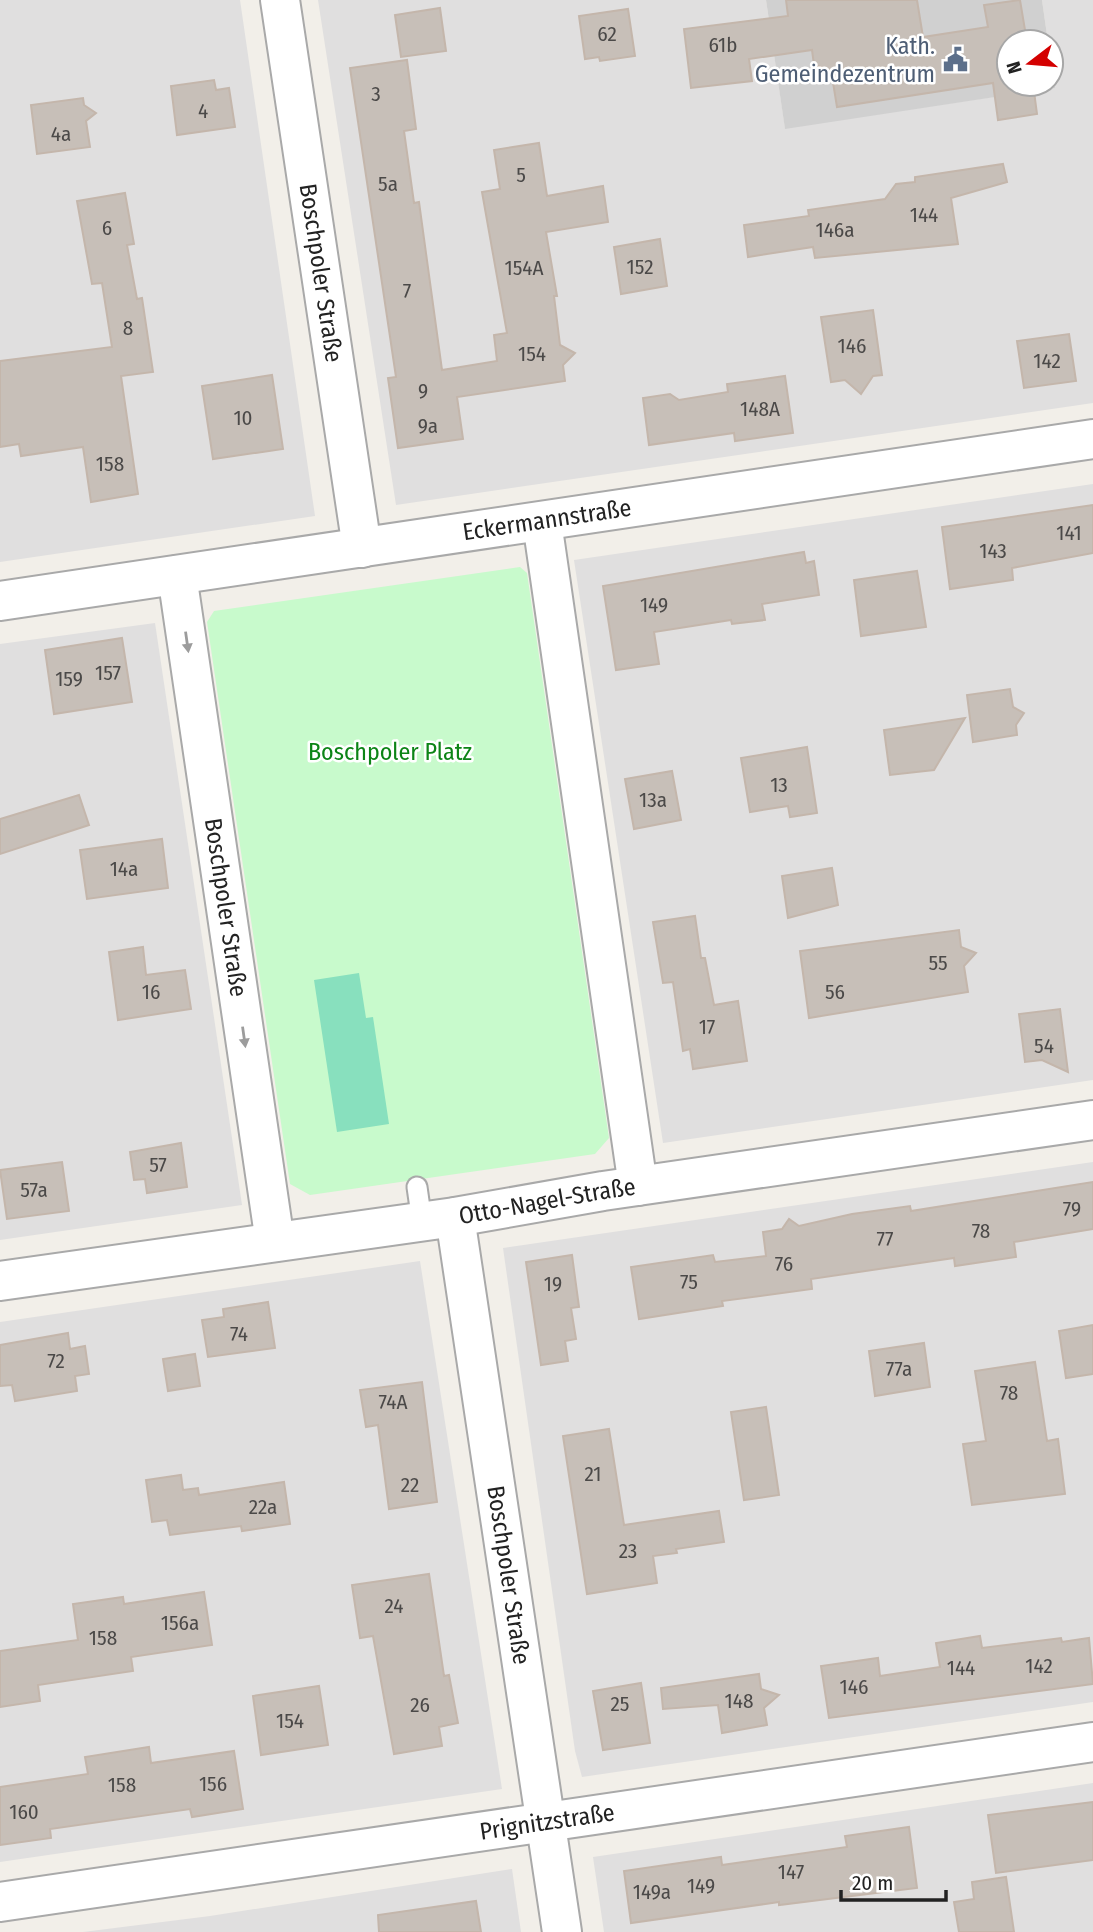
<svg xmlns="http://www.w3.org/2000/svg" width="1093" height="1932" font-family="'Fira Sans Condensed',sans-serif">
<rect width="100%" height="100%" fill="#f2efe9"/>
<!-- residential -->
<g fill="#e0dfdf">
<polygon points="0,0 240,0 315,516 0,562"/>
<polygon points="318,0 766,0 785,128 1054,88 1051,42 1048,42 1042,0 1093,0 1093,403 396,505"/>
<polygon points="1093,484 1093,1080 663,1143 574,560"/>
<polygon points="155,623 242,1205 0,1240 0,644"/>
<polygon points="1093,1162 1093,1702 582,1777 575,1751 503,1248"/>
<polygon points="420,1261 502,1789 0,1862 0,1322"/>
<polygon points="1093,1783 1093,1932 604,1932 593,1857"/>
<polygon points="512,1869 521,1932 83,1932 210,1916"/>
</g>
<!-- religious -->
<polygon fill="#d0d0d0" points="766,0 1042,0 1048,42 1009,42 1009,84 1051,84 1051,63 1055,88 785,129"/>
<!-- park -->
<polygon fill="#c8facc" points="520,567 527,573 609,1138 595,1154 310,1195 290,1184 207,622 214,611"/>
<!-- pitch -->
<polygon fill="#88e0be" points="359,973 366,1018 373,1017 389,1124 337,1132 314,980"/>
<!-- building -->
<g fill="#c7bfb8" stroke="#c4b6ab" stroke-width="2">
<polygon points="786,0 917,0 923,37 988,27 984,5 1020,0 1027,42 1009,42 1009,84 1033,84 1037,114 998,120 993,83 837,107 831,70 814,65 812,50 749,59 752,81 691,88 684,29 788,16"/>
<polygon points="440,8 446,51 401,57 395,15"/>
<polygon points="628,9 635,56 600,61 599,57 585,59 579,16"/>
<polygon points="407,60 416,129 404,131 414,203 419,202 442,370 497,361 494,335 507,333 482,192 500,189 494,150 539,143 547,196 603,186 608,222 546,232 557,296 554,296 560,345 575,353 563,365 565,381 457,397 463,439 398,448 388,378 396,377 350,68"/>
<polygon points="214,80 216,90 229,88 235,127 177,135 171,86"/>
<polygon points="83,98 84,105 96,113 86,121 90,147 37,154 31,105"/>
<polygon points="1003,164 1007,182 951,198 958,244 815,258 813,247 748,257 744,225 809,216 808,210 885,199 896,184 915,182 915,177"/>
<polygon points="125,193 134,244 127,245 137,299 142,298 153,372 121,376 138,494 91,502 83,447 21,456 19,444 0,447 0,361 112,347 102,283 92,284 77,201"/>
<polygon points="660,239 667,286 621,294 614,247"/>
<polygon points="873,310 882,375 873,376 861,394 845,380 831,382 821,317"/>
<polygon points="1069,334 1076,381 1024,388 1017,341"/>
<polygon points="272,375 283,449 213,459 202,386"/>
<polygon points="785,376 793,433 735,441 734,433 649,445 643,398 670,394 679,400 728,392 727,384"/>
<polygon points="1093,505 1093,553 1012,568 1013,580 950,589 942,527"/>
<polygon points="804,552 806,563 814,561 819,595 762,604 765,620 732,624 731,620 654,632 659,664 616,670 603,586"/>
<polygon points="917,571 926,627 861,636 854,580"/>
<polygon points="122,638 132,702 54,714 45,650"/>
<polygon points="1010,689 1013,707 1024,713 1016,725 1017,735 973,742 967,695"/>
<polygon points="965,718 934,770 890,775 884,730"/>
<polygon points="807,747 817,813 790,817 788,806 750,812 741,758"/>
<polygon points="672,771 681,820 634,829 625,779"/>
<polygon points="79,795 89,825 0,854 0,819"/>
<polygon points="162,839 168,888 87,899 80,850"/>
<polygon points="832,868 838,905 788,918 782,876"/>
<polygon points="695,916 701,958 705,958 714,1005 738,1001 747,1061 693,1069 690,1049 683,1051 673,982 663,983 653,922"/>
<polygon points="959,930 961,947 976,953 964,966 968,992 809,1018 800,951"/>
<polygon points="143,947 146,975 185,970 191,1009 118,1020 109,952"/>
<polygon points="1060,1009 1068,1072 1042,1060 1025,1062 1019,1014"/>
<polygon points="181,1143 187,1187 147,1193 145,1179 134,1180 130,1152"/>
<polygon points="62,1162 69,1211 7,1219 0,1170"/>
<polygon points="1093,1182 1093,1229 1014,1242 1016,1257 955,1266 954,1258 811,1279 812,1289 722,1301 723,1306 639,1319 631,1267 713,1255 715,1262 766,1256 763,1232 782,1229 789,1219 799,1226 852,1214 910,1206 911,1211"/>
<polygon points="572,1255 579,1307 571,1308 576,1339 565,1341 568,1361 541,1365 526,1262"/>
<polygon points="268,1302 275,1348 208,1357 202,1320 224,1317 223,1309"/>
<polygon points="1093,1325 1093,1374 1066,1378 1059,1331"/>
<polygon points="68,1333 70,1349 85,1346 89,1374 75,1376 77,1391 15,1401 12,1385 0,1386 0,1345"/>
<polygon points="924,1343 930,1387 875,1396 869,1351"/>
<polygon points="195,1354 200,1386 168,1391 163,1359"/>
<polygon points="1035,1362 1047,1441 1058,1439 1065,1494 972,1505 963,1444 986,1441 975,1371"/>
<polygon points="422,1382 437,1502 389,1509 378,1425 366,1427 360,1390"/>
<polygon points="766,1407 779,1495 744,1500 731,1412"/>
<polygon points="609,1429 624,1525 719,1511 724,1542 676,1549 677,1553 653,1556 657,1583 587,1594 563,1436"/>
<polygon points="181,1475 183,1490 198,1488 199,1495 284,1482 290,1524 242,1531 241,1526 170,1535 167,1520 152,1522 146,1480"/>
<polygon points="429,1574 444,1676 449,1675 458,1723 439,1727 442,1746 394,1754 373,1636 360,1638 352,1585"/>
<polygon points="204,1592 212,1645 131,1657 133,1671 38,1685 40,1701 0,1707 0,1651 78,1640 73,1604 123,1597 124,1604"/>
<polygon points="980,1636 982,1648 1061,1638 1062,1642 1089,1638 1093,1684 829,1718 821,1666 878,1658 880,1676 940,1667 936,1643"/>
<polygon points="759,1674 761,1689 779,1695 764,1708 767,1725 722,1733 718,1705 663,1709 661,1688"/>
<polygon points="641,1683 650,1743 603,1750 593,1691"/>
<polygon points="319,1686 328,1745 261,1755 253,1696"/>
<polygon points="149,1747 151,1763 234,1751 243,1809 192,1817 190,1809 50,1829 51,1838 0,1845 0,1787 88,1774 85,1757"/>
<polygon points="1093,1802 1093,1860 996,1873 988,1815"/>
<polygon points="909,1827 917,1888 779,1905 779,1902 631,1923 624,1871 721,1857 722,1865 847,1847 845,1836"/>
<polygon points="1006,1877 1014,1932 959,1932 954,1902 974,1899 972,1882"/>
<polygon points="476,1901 481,1932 379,1932 378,1915"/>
</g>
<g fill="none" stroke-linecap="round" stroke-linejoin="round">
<defs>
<polyline id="service" points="417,1187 422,1222"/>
<g id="minor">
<path id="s1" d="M280,0L362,548"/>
<polyline points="542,522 638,1186"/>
<path id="s2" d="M177,575L275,1242"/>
<path id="s3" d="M0,601L1093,439"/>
<path id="s4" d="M455,1217L562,1932"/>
<path id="s5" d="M0,1281L455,1217L603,1191L1093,1120"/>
<path id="s6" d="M0,1902L1093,1742"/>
</g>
</defs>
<!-- service casing -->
<use href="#service" stroke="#a9a9a9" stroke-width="23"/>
<!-- minor casing -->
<use href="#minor" stroke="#a9a9a9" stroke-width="42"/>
<!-- service -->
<use href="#service" stroke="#fff" stroke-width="19"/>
<!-- minor -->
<use href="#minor" stroke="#fff" stroke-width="38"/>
</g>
<!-- one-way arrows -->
<defs><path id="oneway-solid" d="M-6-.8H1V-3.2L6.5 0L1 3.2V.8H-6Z" transform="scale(1.75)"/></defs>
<g fill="#9c9c9c">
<use href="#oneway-solid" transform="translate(187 642) rotate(82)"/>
<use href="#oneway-solid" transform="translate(244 1037) rotate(82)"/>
</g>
<!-- icons -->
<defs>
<symbol id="civic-bare" viewBox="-9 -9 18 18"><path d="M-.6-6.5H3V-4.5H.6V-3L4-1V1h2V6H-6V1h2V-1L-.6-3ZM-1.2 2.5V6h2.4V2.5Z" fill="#5c6f8a" stroke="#fff" stroke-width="2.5" paint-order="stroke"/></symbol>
</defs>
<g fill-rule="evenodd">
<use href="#civic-bare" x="938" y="42" width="35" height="35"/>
</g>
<g text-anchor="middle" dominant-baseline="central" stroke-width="5" stroke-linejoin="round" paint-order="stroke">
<!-- number labels -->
<g font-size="21" fill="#4b4948">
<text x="607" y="34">62</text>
<text x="723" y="45">61b</text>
<text x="376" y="94">3</text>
<text x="203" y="111">4</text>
<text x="61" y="134">4a</text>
<text x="521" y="175">5</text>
<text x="388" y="184">5a</text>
<text x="924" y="215">144</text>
<text x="107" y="228">6</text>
<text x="835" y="230">146a</text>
<text x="640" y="267">152</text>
<text x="524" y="268">154A</text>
<text x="407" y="291">7</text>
<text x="128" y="328">8</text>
<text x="852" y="346">146</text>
<text x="532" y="354">154</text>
<text x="1047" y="361">142</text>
<text x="423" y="391">9</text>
<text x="760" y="409">148A</text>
<text x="243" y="418">10</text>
<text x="428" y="426">9a</text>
<text x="110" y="464">158</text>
<text x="1069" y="533">141</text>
<text x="993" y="551">143</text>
<text x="654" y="605">149</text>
<text x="108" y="673">157</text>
<text x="69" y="679">159</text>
<text x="779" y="785">13</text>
<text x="653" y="800">13a</text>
<text x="124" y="869">14a</text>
<text x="938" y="963">55</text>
<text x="151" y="992">16</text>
<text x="835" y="992">56</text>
<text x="707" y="1027">17</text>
<text x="1044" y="1046">54</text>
<text x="158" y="1165">57</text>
<text x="34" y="1190">57a</text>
<text x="1072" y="1209">79</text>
<text x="981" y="1231">78</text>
<text x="885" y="1239">77</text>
<text x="784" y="1264">76</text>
<text x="689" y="1282">75</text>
<text x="553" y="1284">19</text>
<text x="239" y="1334">74</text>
<text x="56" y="1361">72</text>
<text x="899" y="1369">77a</text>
<text x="1009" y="1393">78</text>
<text x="393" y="1402">74A</text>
<text x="593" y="1474">21</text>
<text x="410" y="1485">22</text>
<text x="263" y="1507">22a</text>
<text x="628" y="1551">23</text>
<text x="394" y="1606">24</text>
<text x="180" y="1623">156a</text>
<text x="103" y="1638">158</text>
<text x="1039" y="1666">142</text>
<text x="961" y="1668">144</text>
<text x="854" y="1687">146</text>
<text x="739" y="1701">148</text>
<text x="620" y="1704">25</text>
<text x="420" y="1705">26</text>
<text x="290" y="1721">154</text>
<text x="213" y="1784">156</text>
<text x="122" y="1785">158</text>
<text x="24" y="1812">160</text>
<text x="791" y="1872">147</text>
<text x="701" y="1886">149</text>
<text x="652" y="1892">149a</text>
</g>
<!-- service labels -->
<g font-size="24" fill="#4e5e75" stroke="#fff" text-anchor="end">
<text x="935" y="46">Kath.<tspan x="935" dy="28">Gemeindezentrum</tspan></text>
</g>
<!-- street labels -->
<g font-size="24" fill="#222" stroke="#fff">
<text stroke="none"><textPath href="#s1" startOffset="276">Boschpoler Straße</textPath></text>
<text stroke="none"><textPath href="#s3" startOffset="553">Eckermannstraße</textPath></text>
<text stroke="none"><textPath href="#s2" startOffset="336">Boschpoler Straße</textPath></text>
<text stroke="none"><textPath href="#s5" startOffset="553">Otto-Nagel-Straße</textPath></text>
<text stroke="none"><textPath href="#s4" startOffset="362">Boschpoler Straße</textPath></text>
<text stroke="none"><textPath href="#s6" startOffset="553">Prignitzstraße</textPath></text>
</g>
<!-- park labels -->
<g font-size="24" fill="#0c8416" stroke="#fff">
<text x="390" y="752">Boschpoler Platz</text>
</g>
</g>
<!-- north arrow -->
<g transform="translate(1030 63) rotate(254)"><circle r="33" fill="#ffffff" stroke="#a7a7a7" stroke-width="2"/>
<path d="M0-5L12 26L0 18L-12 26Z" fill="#d40000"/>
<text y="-10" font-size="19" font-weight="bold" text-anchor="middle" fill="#222222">N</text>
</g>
<!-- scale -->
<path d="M841 1890v10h105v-10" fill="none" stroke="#222222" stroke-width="3.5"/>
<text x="852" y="1890" font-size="21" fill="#222222" stroke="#ffffff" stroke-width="5" paint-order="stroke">20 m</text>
</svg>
